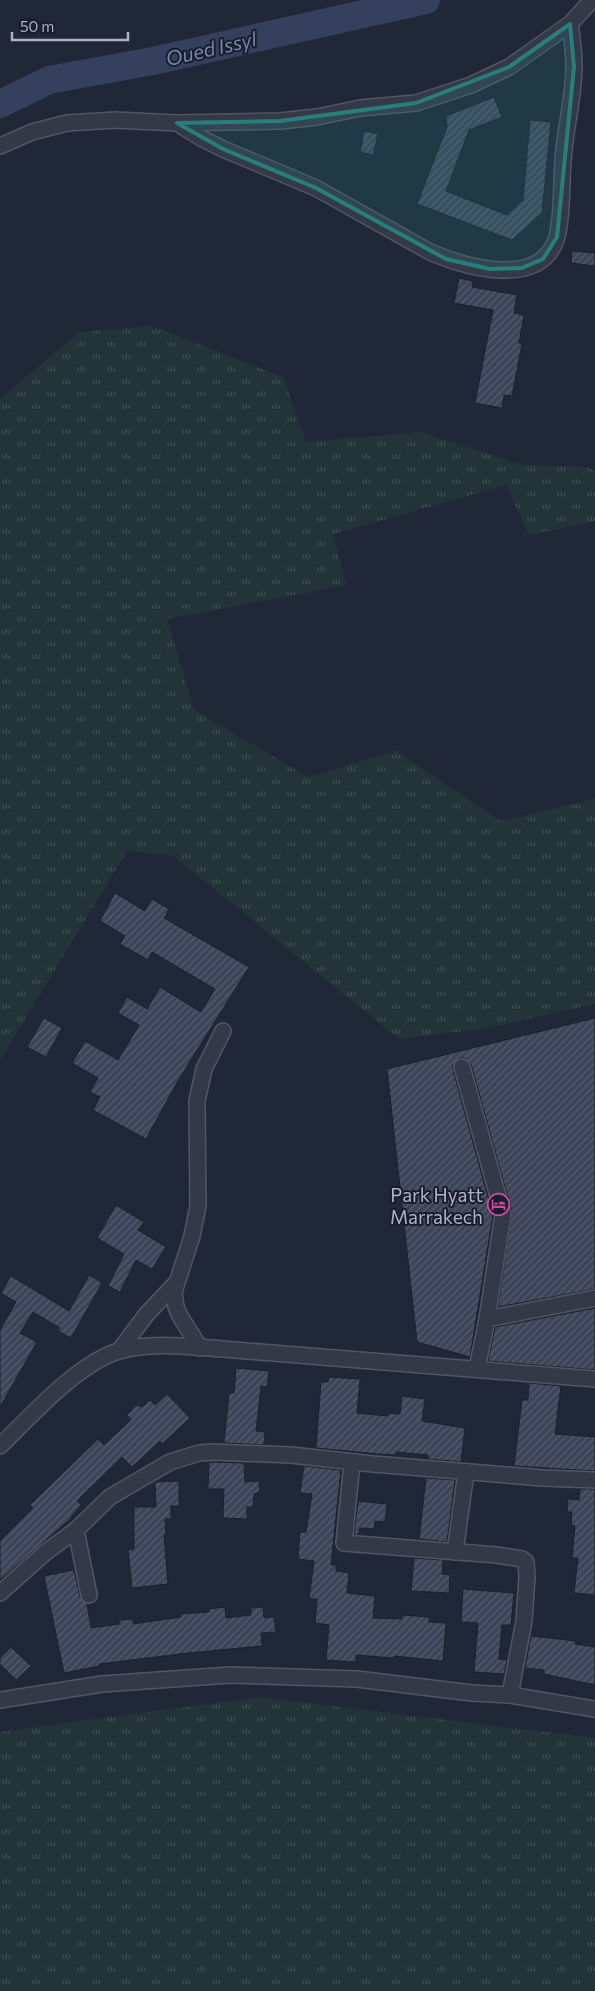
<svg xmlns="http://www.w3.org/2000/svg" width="595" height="1991" font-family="Commissioner,sans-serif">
<defs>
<pattern id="grass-tufts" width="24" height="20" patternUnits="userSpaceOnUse" patternTransform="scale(1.25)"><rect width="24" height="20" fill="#233439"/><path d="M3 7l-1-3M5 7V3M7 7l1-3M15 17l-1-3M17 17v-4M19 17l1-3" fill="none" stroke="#404f54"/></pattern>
<pattern id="building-hatch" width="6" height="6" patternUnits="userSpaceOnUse" patternTransform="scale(1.25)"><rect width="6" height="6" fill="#3c4457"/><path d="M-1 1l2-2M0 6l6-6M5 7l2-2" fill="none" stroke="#565d6e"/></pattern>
</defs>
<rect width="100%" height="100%" fill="#202737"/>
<!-- grass -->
<g fill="url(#grass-tufts)">
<polygon points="152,326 283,377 306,442 420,432 523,465 587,467 595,471 595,521 529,535 506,485 333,534 346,585 167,619 194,710 308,777 396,751 501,821 595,799 595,1004 488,1028 399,1039 172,855 127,851 0,1060 0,399 79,332"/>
<polygon points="259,1697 595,1738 595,1991 0,1991 0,1732"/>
</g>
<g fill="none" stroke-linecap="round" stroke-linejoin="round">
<!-- river -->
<polyline stroke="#34405e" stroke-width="28" points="0,104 49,80 153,61 426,0"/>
</g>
<!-- building -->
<g fill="url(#building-hatch)" stroke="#1b202e">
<polygon points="494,97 502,117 469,130 446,191 507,215 523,200 530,120 551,122 542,213 512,240 417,204 447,127 446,116"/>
<polygon points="364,131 378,134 373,155 360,152"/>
<polygon points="572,251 595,253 595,266 571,263"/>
<polygon points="459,278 473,281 472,287 517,295 514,313 524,315 519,343 522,344 512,396 504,395 502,408 475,403 493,310 454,303"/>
<polygon points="115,893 145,911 152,899 169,909 164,918 249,967 179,1079 146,1139 93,1110 100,1097 90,1092 98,1078 72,1063 85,1041 118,1060 139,1025 118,1013 127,997 147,1009 160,987 201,1012 215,989 152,952 148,960 120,944 125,936 100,921"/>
<polygon points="44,1018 62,1028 46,1057 27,1047"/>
<polygon points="595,1018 595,1289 498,1307 512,1212 471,1064 465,1058 459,1058 453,1064 453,1070 493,1215 470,1357 417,1342 387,1069"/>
<polygon points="116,1205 144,1222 138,1230 166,1247 152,1269 136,1260 120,1292 108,1286 124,1254 97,1238"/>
<polygon points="89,1275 102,1283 71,1338 58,1331 60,1328 33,1312 20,1333 37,1342 0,1407 0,1330 16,1302 1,1293 11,1276 69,1311"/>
<polygon points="595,1308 595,1370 488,1361 495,1327"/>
<polygon points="236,1368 269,1371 267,1387 261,1386 256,1431 265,1432 264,1445 224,1443 229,1393 234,1393"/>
<polygon points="329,1377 360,1379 357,1413 388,1416 388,1413 400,1414 402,1396 425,1399 422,1421 465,1428 461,1462 428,1459 428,1455 396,1452 396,1455 377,1454 316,1448 321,1382 328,1382"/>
<polygon points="529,1383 561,1386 555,1434 595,1437 595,1471 514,1466 522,1400 528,1400"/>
<polygon points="167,1394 190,1418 162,1444 160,1441 132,1467 122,1457 77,1501 81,1505 68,1521 0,1580 0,1541 33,1508 30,1505 98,1439 104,1445 131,1420 127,1415 136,1405 142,1407 150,1400 155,1405"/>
<polygon points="209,1462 244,1463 245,1482 259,1481 260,1491 254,1494 253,1507 247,1507 247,1519 223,1518 224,1489 208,1489"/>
<polygon points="304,1466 341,1470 331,1565 336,1565 336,1571 349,1573 347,1593 375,1596 373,1618 402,1619 402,1615 429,1617 429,1622 446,1623 443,1661 395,1656 394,1658 356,1655 356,1662 326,1660 329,1625 315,1623 317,1599 309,1599 314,1561 298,1559 300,1532 306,1532 312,1494 300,1493"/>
<polygon points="426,1478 455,1480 447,1542 419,1539"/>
<polygon points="179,1481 179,1506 171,1506 171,1519 165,1519 166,1535 164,1535 168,1584 132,1588 128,1550 134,1549 134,1507 156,1507 155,1482"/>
<polygon points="580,1489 595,1489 595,1595 574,1593 578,1558 572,1558 575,1526 571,1525 572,1512 567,1512 568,1499 579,1500"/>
<polygon points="358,1501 387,1504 385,1522 375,1521 374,1529 360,1528 358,1535 354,1534"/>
<polygon points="414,1558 443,1560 442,1574 450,1575 449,1593 411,1591"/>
<polygon points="74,1570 80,1597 87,1604 91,1628 119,1624 119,1620 133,1619 133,1624 181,1617 181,1614 209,1612 209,1609 225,1607 226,1618 251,1615 251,1608 263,1607 264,1618 274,1617 276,1632 261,1633 262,1646 188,1653 99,1664 99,1666 64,1673 44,1576"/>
<polygon points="463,1589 514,1593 511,1625 502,1625 499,1659 507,1660 504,1674 474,1672 478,1623 461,1622"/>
<polygon points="531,1636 576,1641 575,1644 595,1647 595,1685 544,1674 544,1670 525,1668"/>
<polygon points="11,1647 31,1666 16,1680 0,1664 0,1658"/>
</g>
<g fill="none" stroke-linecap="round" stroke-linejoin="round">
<defs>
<g id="minor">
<path d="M177,123L203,139L223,149L316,188L430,252C465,267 542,290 557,237C563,212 561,186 563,161C565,129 574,97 574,66C574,52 572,38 570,24"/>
<polyline points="0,146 32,132 67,123 115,120 177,123 280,121 317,117 360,108 416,103 471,85 509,67 570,24 592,0"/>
<polyline points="462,1067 503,1214 487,1319"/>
<polyline points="200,1348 180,1316 176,1307 174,1292 192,1236 198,1206 197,1101 204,1069 223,1031"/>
<polyline points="119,1351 146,1315 175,1284"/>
<polyline points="477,1369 487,1319 595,1298"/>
<path d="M0,1446C31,1416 78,1363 119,1351C152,1341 190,1347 223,1349L595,1379"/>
<polyline points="352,1462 344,1543 497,1555 522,1559 526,1562 527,1577 524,1621 510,1695"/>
<polyline points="76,1530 89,1595"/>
<polyline points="455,1552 466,1472"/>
<polyline points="0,1593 46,1552 76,1530 110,1497 170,1462 199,1453 213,1452 291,1455 373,1464 543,1478 595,1480"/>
<polyline points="0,1700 102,1684 230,1675 357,1679 472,1693 510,1695 595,1709"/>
</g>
</defs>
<!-- minor casing -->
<use href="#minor" stroke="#515665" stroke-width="18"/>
<!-- minor -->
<use href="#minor" stroke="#343948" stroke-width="15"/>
</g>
<!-- marked area -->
<path fill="#277f7b" fill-opacity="0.2" stroke="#277f7b" stroke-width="4" stroke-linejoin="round" d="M570,24L574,67L557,237L543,259L522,268L490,269L446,259L316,188L223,149L177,123L280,121L416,103L509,67Z"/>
<!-- icons -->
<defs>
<symbol id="hotel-ring" viewBox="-11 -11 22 22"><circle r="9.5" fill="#191e2c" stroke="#d1479c" stroke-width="1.5"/><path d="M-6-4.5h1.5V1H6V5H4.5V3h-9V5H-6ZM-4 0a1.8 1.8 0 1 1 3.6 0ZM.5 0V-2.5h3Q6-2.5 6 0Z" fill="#d1479c"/></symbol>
</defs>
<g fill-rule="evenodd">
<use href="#hotel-ring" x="486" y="1192" width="25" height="25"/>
</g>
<g text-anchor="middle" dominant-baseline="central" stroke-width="4" stroke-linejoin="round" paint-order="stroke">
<!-- poi labels -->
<g font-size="19" fill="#aeb3c4" stroke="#191e2c" text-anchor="end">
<text x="483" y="1194">Park Hyatt<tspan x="483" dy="22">Marrakech</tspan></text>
</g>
<!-- water labels -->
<g font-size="20" font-style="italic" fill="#7686ac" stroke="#191e2c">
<text transform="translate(211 48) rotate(-13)">Oued Issyl</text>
</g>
</g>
<!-- scale -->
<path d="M12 32v8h116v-8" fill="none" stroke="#aeb3c4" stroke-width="2.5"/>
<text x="20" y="32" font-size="15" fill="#aeb3c4" stroke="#191e2c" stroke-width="4" paint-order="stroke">50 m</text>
</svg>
